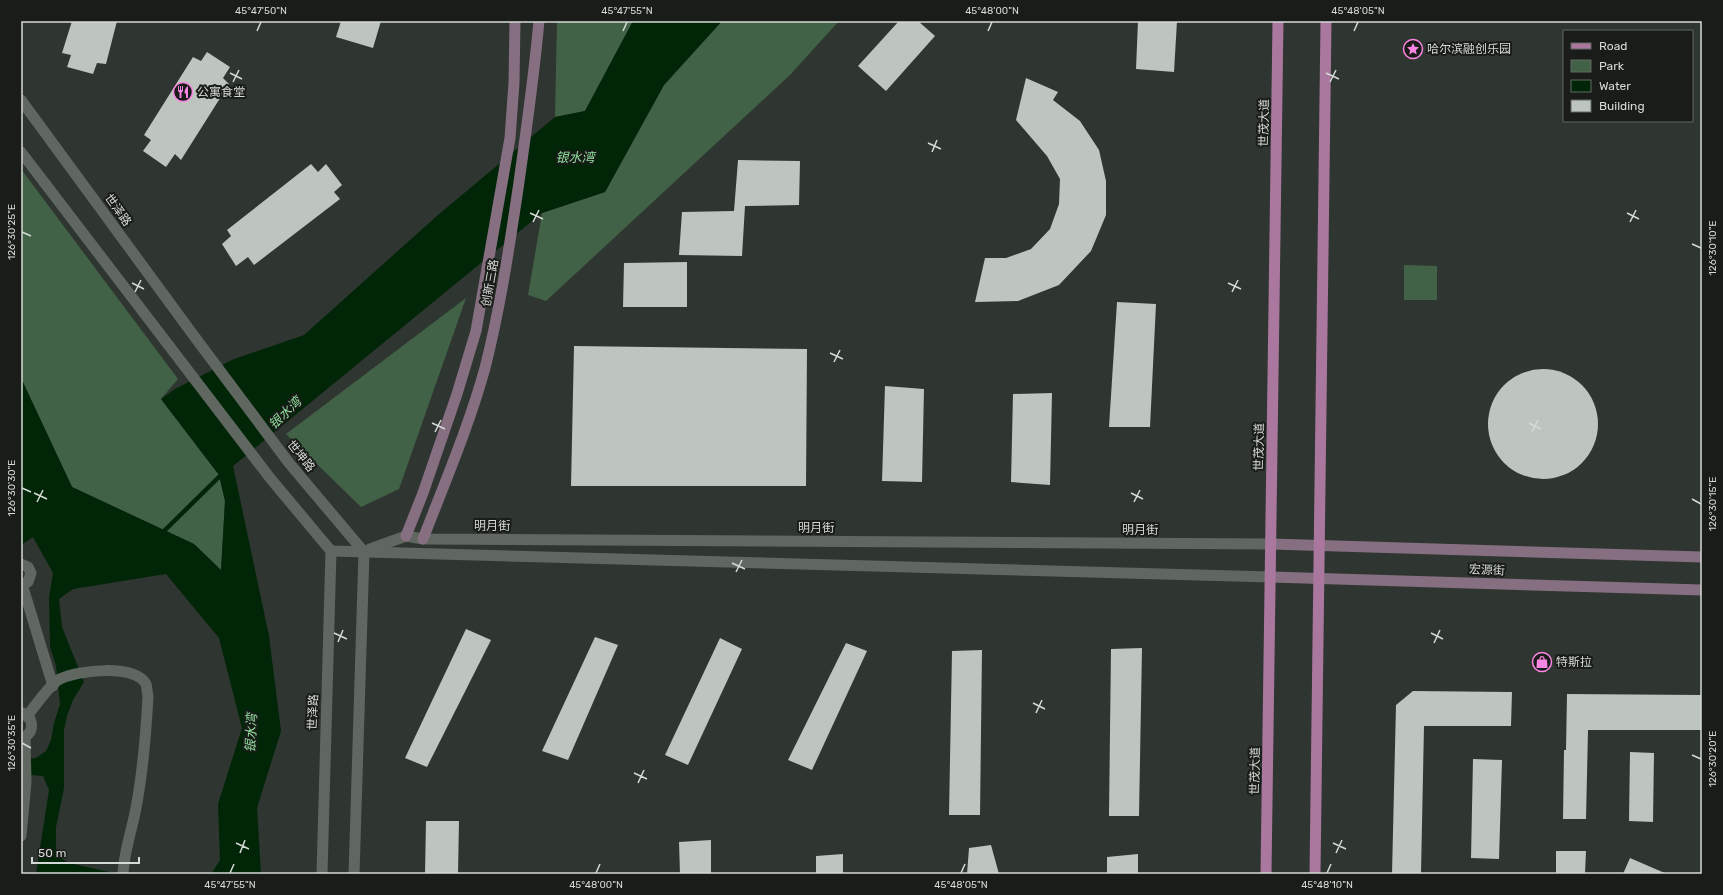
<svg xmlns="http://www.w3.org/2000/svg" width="1723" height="895" font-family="Rubik,'Noto Sans SC',sans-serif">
<rect width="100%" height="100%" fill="#2f3530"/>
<!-- green -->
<g fill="#416246">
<polygon points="557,21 633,21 585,111 555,117"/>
<polygon points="722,21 839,21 790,75 546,301 528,295 542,213 605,192 664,85"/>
<polygon points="21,169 178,379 161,399 219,475 225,501 221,570 194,544 72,487 21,378"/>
<polygon points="1404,265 1437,266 1437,300 1404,300"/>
<polygon points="466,298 399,489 361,507 286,434"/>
</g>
<!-- water -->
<polygon fill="#002607" points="633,21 722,21 664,85 605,192 542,213 233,466 269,636 281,731 257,808 261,874 211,874 220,860 218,804 242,728 219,638 166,574 73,589 59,599 62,627 84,682 73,700 67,716 64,730 64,788 56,827 56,848 59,857 69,863 118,874 36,874 49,790 43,776 21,774 21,759 36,758 46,751 51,740 54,723 60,704 56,666 50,647 49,598 53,573 33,537 21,545 21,378 72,487 194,544 221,570 225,501 219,475 161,399 175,389 234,359 304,335 438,215 555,117 585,111"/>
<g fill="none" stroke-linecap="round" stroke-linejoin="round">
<!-- stream -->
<polyline stroke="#002607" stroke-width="4.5" points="161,534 223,473"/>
</g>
<!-- building -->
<g fill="#bdc5be">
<polygon points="72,21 117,21 106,64 97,63 93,74 67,67 71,55 62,53"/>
<polygon points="341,21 381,21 373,48 336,37"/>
<polygon points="899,21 918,21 935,36 886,91 858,66"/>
<polygon points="1138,21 1177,21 1174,72 1136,69"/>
<polygon points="207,52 230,67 223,78 229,84 181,160 175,154 166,167 143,151 151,140 144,135 193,57 201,61"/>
<polygon points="1026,78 1058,92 1053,100 1080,121 1099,150 1106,181 1106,215 1091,251 1059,285 1018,301 975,302 985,258 1006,258 1031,249 1050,229 1059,204 1060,179 1047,156 1016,120"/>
<polygon points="738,160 800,161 799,205 745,206 742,256 679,255 682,212 734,211"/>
<polygon points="311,164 318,172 326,164 342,185 334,192 340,199 254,265 248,257 236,266 222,244 231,236 227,230"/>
<polygon points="687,262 687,307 623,307 624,263"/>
<polygon points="1117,302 1156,304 1150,427 1109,427"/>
<polygon points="574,346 807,349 806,486 571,486"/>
<circle cx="1543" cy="424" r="55"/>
<polygon points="885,386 924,389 922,482 882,481"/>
<polygon points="1052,393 1050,485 1011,482 1013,394"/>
<polygon points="466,629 491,640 427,767 405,758"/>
<polygon points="595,637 618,645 568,760 542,751"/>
<polygon points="720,638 742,649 688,765 665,755"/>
<polygon points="846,643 867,651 812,770 788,760"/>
<polygon points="1142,648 1139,816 1109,816 1111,649"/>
<polygon points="982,650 980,815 949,815 952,651"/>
<polygon points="1413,691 1512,692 1511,726 1424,726 1421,874 1392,874 1396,705"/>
<polygon points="1567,694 1702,695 1702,730 1588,730 1586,819 1563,819 1564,750 1566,750"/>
<polygon points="1630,752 1654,753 1653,822 1629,821"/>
<polygon points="1473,759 1502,760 1499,859 1471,858"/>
<polygon points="426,821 459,821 458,874 425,874"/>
<polygon points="711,840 711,874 680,874 679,842"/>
<polygon points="991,845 999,874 967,874 969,848"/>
<polygon points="1556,851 1586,851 1585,874 1556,874"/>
<polygon points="843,854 843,874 816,874 816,856"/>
<polygon points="1138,854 1138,874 1107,874 1107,857"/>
<polygon points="1630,858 1667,874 1623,874"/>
</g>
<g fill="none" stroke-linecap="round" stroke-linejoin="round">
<!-- minor -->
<g stroke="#606761" stroke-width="11">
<polyline points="21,564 28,567 31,573 28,582 21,584"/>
<polyline points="22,584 53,686"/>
<path d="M28,715C34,707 52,682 60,679C79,670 134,664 146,684C147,687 147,692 148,696C146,734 143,771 136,808C132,830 124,851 123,874"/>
<path d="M21,738C30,736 34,728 30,719L23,713"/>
<polyline points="21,836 26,782 25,737"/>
</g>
<!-- tertiary -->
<g stroke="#606761" stroke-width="11">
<polyline points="21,100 194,336 289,463 364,552"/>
<polyline points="21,152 270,478 331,551"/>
<polyline points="370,549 406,536 423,539 1271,544"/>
<polyline points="331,551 1271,577"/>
<polyline points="322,874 331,551"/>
<polyline points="354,874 364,552"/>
</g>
<!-- secondary -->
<g stroke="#856f80" stroke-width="11">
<polyline points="406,536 423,493 457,394 476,331 510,138 514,83 515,21"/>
<path d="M423,539C445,482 469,426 485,368C500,309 509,249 518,189C526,133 534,77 539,21"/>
<polyline points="1271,544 1702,557"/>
<polyline points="1271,577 1702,590"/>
</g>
<!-- primary -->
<g stroke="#aa779e" stroke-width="11">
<polyline points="1266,874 1278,21"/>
<polyline points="1315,874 1326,21"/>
</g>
</g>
<!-- ticks -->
<path fill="none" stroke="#d5dad6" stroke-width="1.5" d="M257,31L261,22M623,31L627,22M988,31L992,22M1354,31L1358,22M230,73L242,79M1326,73L1339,79M233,82L239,70M1330,82L1336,70M928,143L941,149M932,152L937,140M530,213L543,219M1627,213L1639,219M533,222L539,210M1630,222L1636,210M22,232L31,236M1692,244L1701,248M132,283L144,289M1228,283L1241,289M135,292L141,280M1232,292L1238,280M830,353L843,359M834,362L840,350M432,423L445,429M1529,423L1541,429M435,432L441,420M1532,432L1538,420M22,488L31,492M34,493L47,499M1131,493L1143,499M1692,499L1701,504M37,502L43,490M1134,502L1140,490M732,563L745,569M736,572L742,560M334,633L347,639M1431,633L1443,639M338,642L343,630M1434,643L1440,630M1033,703L1045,709M1036,713L1042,700M22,743L31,748M1692,755L1701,759M634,773L647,779M638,783L644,770M236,843L249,849M1333,843L1346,849M240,853L245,840M1336,853L1342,840M230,873L234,864M596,873L600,864M961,873L965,864M1327,873L1331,864"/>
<!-- icons -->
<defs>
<symbol id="sight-ring" viewBox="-11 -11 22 22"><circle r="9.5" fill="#191c19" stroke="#fc86e3" stroke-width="1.5"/><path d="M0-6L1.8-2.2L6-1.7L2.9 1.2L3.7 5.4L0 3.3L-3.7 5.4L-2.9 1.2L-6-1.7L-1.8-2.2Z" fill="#fc86e3"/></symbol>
<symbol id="restaurant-ring" viewBox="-11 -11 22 22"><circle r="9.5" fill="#191c19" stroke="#fc86e3" stroke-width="1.5"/><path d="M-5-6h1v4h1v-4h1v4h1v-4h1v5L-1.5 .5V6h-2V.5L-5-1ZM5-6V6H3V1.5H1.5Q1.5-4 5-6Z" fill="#fc86e3"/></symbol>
<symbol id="shop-ring" viewBox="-11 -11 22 22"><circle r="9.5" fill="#191c19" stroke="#fc86e3" stroke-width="1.5"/><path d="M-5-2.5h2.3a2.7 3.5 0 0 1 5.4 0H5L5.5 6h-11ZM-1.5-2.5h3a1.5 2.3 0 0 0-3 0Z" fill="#fc86e3"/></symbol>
</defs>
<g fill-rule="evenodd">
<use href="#sight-ring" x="1402" y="38" width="22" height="22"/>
<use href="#restaurant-ring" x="172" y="81" width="22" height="22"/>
<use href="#shop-ring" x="1531" y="651" width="22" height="22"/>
</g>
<g text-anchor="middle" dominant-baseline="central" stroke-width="4" stroke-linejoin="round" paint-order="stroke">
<!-- poi labels -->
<g font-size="12" fill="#d5dad6" stroke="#191c19" text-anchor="start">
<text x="1427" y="49">哈尔滨融创乐园</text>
<text x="197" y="92">公寓食堂</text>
<text x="1556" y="662">特斯拉</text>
</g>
<!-- street labels -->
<g font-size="12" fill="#d5dad6" stroke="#191c19">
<text transform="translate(1264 123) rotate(-89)">世茂大道</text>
<text transform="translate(118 210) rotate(54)">世泽路</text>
<text transform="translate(490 283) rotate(-80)">创新三路</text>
<text transform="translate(1259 447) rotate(-89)">世茂大道</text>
<text transform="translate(301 456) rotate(51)">世坤路</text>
<text x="492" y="526">明月街</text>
<text x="816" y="528">明月街</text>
<text x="1140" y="530">明月街</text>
<text transform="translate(1487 570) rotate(2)">宏源街</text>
<text transform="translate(313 712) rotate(-88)">世泽路</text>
<text transform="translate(1255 771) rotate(-89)">世茂大道</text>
</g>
<!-- water labels -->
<g font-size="13" font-style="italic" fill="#90de9d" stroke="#191c19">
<text x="575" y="157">银水湾</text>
<text transform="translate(285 413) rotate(-44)">银水湾</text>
<text transform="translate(251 733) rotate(-87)">银水湾</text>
</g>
</g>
<!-- border -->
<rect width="1723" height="895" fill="none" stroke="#191c19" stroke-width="44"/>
<!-- legend -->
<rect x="1563" y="30" width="130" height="92" fill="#191c19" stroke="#646865"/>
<rect x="1571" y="43" width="20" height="6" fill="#aa779e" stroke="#646865"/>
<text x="1599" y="50" font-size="12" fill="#d5dad6">Road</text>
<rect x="1571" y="60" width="20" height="12" fill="#416246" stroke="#646865"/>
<text x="1599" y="70" font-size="12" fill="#d5dad6">Park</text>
<rect x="1571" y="80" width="20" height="12" fill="#002607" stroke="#646865"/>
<text x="1599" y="90" font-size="12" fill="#d5dad6">Water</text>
<rect x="1571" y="100" width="20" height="12" fill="#bdc5be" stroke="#646865"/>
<text x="1599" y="110" font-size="12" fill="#d5dad6">Building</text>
<!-- scale -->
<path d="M32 857v6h107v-6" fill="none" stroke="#d5dad6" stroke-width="2"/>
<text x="38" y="857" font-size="12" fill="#d5dad6" stroke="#191c19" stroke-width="3" paint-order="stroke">50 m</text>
<rect x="22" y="22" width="1679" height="851" fill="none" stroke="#d5dad6" stroke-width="1.5"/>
<g font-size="10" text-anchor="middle" fill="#d5dad6">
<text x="261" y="14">45°47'50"N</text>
<text x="627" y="14">45°47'55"N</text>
<text x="992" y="14">45°48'00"N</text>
<text x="1358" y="14">45°48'05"N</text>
<text transform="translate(11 232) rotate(-90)" y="4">126°30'25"E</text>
<text transform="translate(1712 248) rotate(-90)" y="4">126°30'10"E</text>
<text transform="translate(11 488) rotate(-90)" y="4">126°30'30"E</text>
<text transform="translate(1712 504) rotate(-90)" y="4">126°30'15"E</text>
<text transform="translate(11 743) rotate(-90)" y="4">126°30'35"E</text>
<text transform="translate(1712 759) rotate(-90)" y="4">126°30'20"E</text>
<text x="230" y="888">45°47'55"N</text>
<text x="596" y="888">45°48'00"N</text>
<text x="961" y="888">45°48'05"N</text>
<text x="1327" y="888">45°48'10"N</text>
</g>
</svg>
